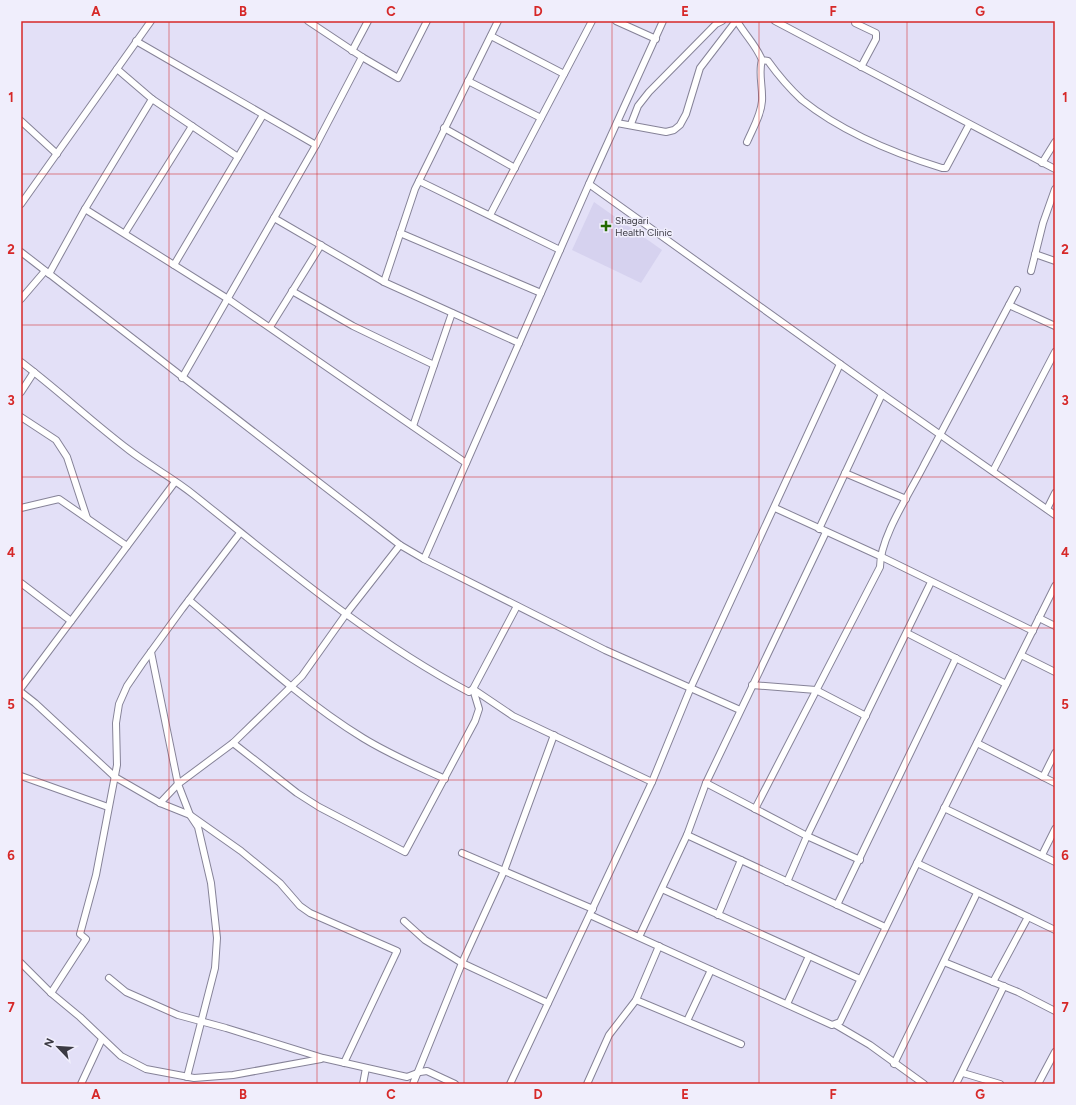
<svg xmlns="http://www.w3.org/2000/svg" width="1076" height="1105" font-family="Figtree,sans-serif">
<rect width="100%" height="100%" fill="#e3e0f7"/>
<!-- built -->
<polygon fill="#d6d2ef" points="594,202 662,250 641,283 572,250"/>
<g fill="none" stroke-linecap="round" stroke-linejoin="round">
<defs>
<g id="minor">
<polyline points="308,21 362,57 398,78 427,21"/>
<polyline points="616,21 656,39"/>
<path d="M737,21C745,35 756,45 762,60L768,61C778,75 789,88 802,100C842,132 893,153 942,168H946L969,125"/>
<polyline points="775,21 1055,169"/>
<polyline points="855,21 855,23 876,33 876,39 861,67"/>
<polyline points="491,36 564,74"/>
<polyline points="136,41 316,145"/>
<polyline points="352,51 368,21"/>
<polyline points="117,69 152,99 238,157"/>
<polyline points="468,81 541,118"/>
<polyline points="21,121 57,154"/>
<polyline points="617,123 666,132 674,130 680,125 686,114 700,68 736,21"/>
<polyline points="631,124 638,106 649,92 716,24 722,21"/>
<polyline points="444,128 515,168"/>
<path d="M747,142C753,128 761,115 762,101C763,87 758,73 762,60"/>
<polyline points="1042,163 1055,142"/>
<polyline points="419,181 560,250"/>
<polyline points="589,184 663,21"/>
<polyline points="21,204 151,21"/>
<polyline points="85,209 228,299 466,463"/>
<polyline points="490,215 592,21"/>
<polyline points="274,218 384,282 519,343"/>
<polyline points="125,233 192,126"/>
<polyline points="400,233 541,293"/>
<polyline points="21,252 400,545 424,559 589,184 882,394 1055,515"/>
<polyline points="1035,254 1055,261"/>
<polyline points="174,265 263,115"/>
<polyline points="1031,271 1043,223 1055,189"/>
<polyline points="49,274 85,209 152,99"/>
<polyline points="384,282 415,189 498,21"/>
<polyline points="292,291 353,326 434,365"/>
<polyline points="21,299 45,271"/>
<polyline points="1009,305 1055,326"/>
<polyline points="270,327 321,245"/>
<path d="M21,362C58,390 92,422 129,450C150,466 173,478 194,495C282,565 369,639 469,692L473,689L513,716L652,782"/>
<polyline points="182,378 316,145 362,57"/>
<polyline points="21,392 34,372"/>
<polyline points="21,417 56,440 67,457 87,518"/>
<polyline points="413,426 452,313"/>
<polyline points="993,471 1055,352"/>
<polyline points="845,473 906,499"/>
<polyline points="21,508 59,499 127,546"/>
<polyline points="775,508 880,556 1033,631"/>
<polyline points="1047,509 1055,493"/>
<polyline points="819,529 882,394"/>
<polyline points="424,559 605,650 740,710"/>
<polyline points="21,583 71,621"/>
<path d="M189,600C245,647 300,699 363,738C389,754 417,766 445,779"/>
<polyline points="1039,618 1055,626"/>
<polyline points="907,633 1006,684"/>
<polyline points="151,652 178,784 190,815 198,827 211,883 217,938 215,968 187,1077"/>
<polyline points="1021,655 1055,672"/>
<polyline points="752,685 816,690 866,716"/>
<polyline points="21,688 175,482"/>
<polyline points="21,692 35,703 115,777 160,803 190,815 241,851 280,883 300,906 310,913 397,951 344,1063"/>
<polyline points="233,743 297,793 319,807 405,852 475,721 479,709 473,689 517,606"/>
<polyline points="977,743 1055,783"/>
<polyline points="21,776 108,807"/>
<polyline points="1043,777 1055,753"/>
<polyline points="706,783 807,836 860,860"/>
<polyline points="160,803 178,784 233,743 302,676 346,614 400,545"/>
<polyline points="944,808 1055,862"/>
<path d="M755,809L880,567C880,537 910,493 924,465C955,407 986,349 1017,290"/>
<polyline points="687,835 885,927"/>
<polyline points="462,853 593,909"/>
<polyline points="1042,855 1055,829"/>
<polyline points="917,863 1055,930"/>
<polyline points="787,882 807,836 931,582"/>
<polyline points="662,889 860,979"/>
<polyline points="837,905 956,658"/>
<polyline points="590,915 832,1025 840,1022 917,863 1055,586"/>
<polyline points="718,915 741,860"/>
<polyline points="404,921 425,940 462,963 548,1003"/>
<polyline points="639,937 687,835 706,783 826,532"/>
<polyline points="944,962 1018,992 1055,1011"/>
<polyline points="21,963 51,993 80,1017 121,1056 146,1069 194,1078 233,1075 321,1059"/>
<polyline points="109,978 126,992 178,1015 226,1028 323,1058 407,1077 420,1072 427,1071 455,1084"/>
<polyline points="993,982 1028,917"/>
<polyline points="51,993 86,939 80,934 96,875 117,765 116,723 119,704 127,686 142,664 182,609 240,533"/>
<polyline points="636,1000 741,1044"/>
<polyline points="787,1004 809,956"/>
<polyline points="687,1021 711,970"/>
<polyline points="836,1025 870,1045 924,1084"/>
<polyline points="894,1064 977,893"/>
<polyline points="963,1073 1000,1084"/>
<polyline points="81,1084 102,1039"/>
<polyline points="363,1084 366,1068"/>
<polyline points="413,1084 462,963 504,871 554,735"/>
<polyline points="510,1084 652,782 691,687 840,364"/>
<polyline points="587,1084 609,1035 636,1000 659,946"/>
<polyline points="956,1084 1004,986"/>
<polyline points="1038,1084 1055,1052"/>
</g>
</defs>
<!-- minor casing -->
<use href="#minor" stroke="#868398" stroke-width="8"/>
<!-- minor -->
<use href="#minor" stroke="#fff" stroke-width="6"/>
</g>
<!-- grid -->
<path fill="none" stroke="#d62828" stroke-width="1" stroke-opacity="0.55" d="M169,21V1084M317,21V1084M464,21V1084M612,21V1084M759,21V1084M907,21V1084M21,174H1055M21,325H1055M21,477H1055M21,628H1055M21,780H1055M21,931H1055"/>
<!-- markers -->
<path fill="#236901" stroke="#f0eefc" stroke-width="1.5" d="M604 220h4v4h4v4h-4v4h-4v-4h-4v-4h4z"/>
<g text-anchor="middle" dominant-baseline="central" stroke-width="3" stroke-linejoin="round" paint-order="stroke">
<!-- poi labels -->
<g font-size="10" fill="#3b3a43" stroke="#f0eefc" text-anchor="start">
<text x="615" y="220">Shagari<tspan x="615" dy="12">Health Clinic</tspan></text>
</g>
</g>
<!-- border -->
<rect width="1076" height="1105" fill="none" stroke="#f0eefc" stroke-width="44"/>
<!-- north arrow -->
<g transform="translate(58 1047) rotate(295)" stroke="#f0eefc" stroke-width="3" paint-order="stroke">
<path d="M0-3L7 15L0 10L-7 15Z" fill="#3b3a43"/>
<text y="-6" font-size="11" font-weight="bold" text-anchor="middle" fill="#3b3a43">N</text>
</g>
<rect x="22" y="22" width="1032" height="1061" fill="none" stroke="#d62828" stroke-width="1.5"/>
<g font-size="13" text-anchor="middle" font-weight="bold" fill="#d62828">
<text x="96" y="16">A</text>
<text x="243" y="16">B</text>
<text x="391" y="16">C</text>
<text x="538" y="16">D</text>
<text x="685" y="16">E</text>
<text x="833" y="16">F</text>
<text x="980" y="16">G</text>
<text x="11" y="102">1</text>
<text x="1065" y="102">1</text>
<text x="11" y="254">2</text>
<text x="1065" y="254">2</text>
<text x="11" y="405">3</text>
<text x="1065" y="405">3</text>
<text x="11" y="557">4</text>
<text x="1065" y="557">4</text>
<text x="11" y="709">5</text>
<text x="1065" y="709">5</text>
<text x="11" y="860">6</text>
<text x="1065" y="860">6</text>
<text x="11" y="1012">7</text>
<text x="1065" y="1012">7</text>
<text x="96" y="1099">A</text>
<text x="243" y="1099">B</text>
<text x="391" y="1099">C</text>
<text x="538" y="1099">D</text>
<text x="685" y="1099">E</text>
<text x="833" y="1099">F</text>
<text x="980" y="1099">G</text>
</g>
</svg>
